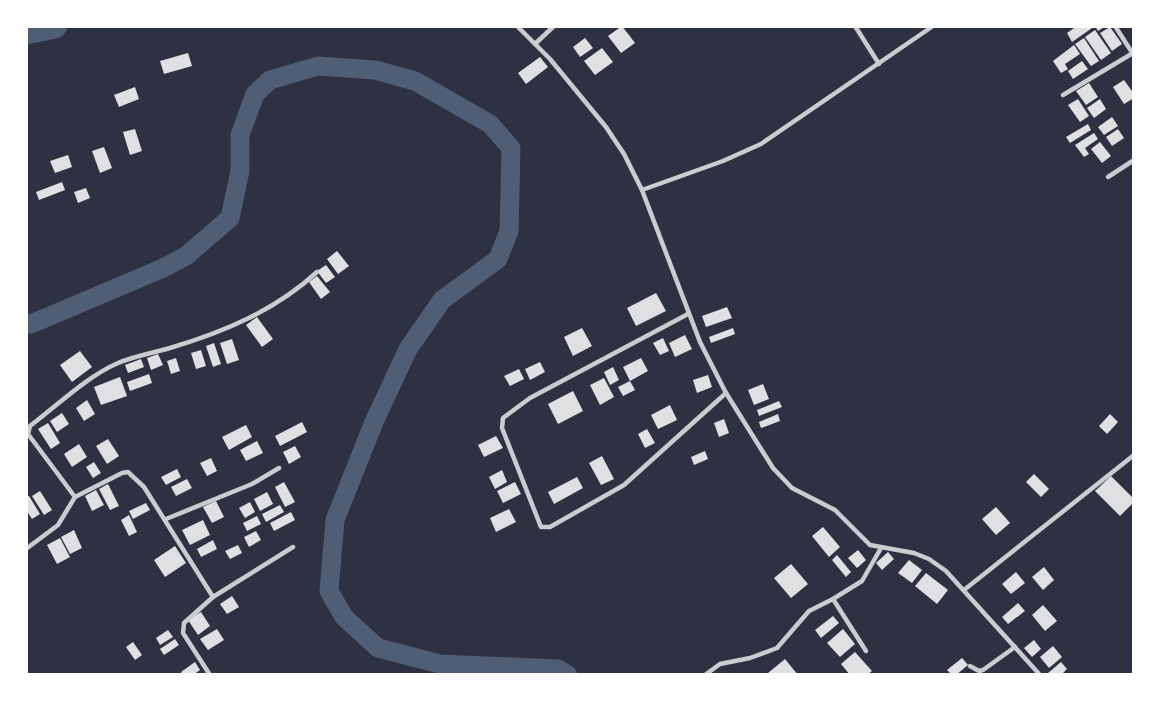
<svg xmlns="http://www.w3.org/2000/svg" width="1160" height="701" font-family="Mulish,sans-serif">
<rect width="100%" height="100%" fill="#2d3142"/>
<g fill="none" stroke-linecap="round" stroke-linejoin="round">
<!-- river -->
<g stroke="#4f5d75" stroke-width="19">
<polyline points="26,35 56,29 58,26"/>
<polyline points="26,324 31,324 161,269 186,256 230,218 240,171 240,135 255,94 270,80 318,66 375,70 415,81 490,124 511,148 509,231 498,259 442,300 408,349 374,422 335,520 329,591 344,617 378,648 440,664 558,669 568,675"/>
</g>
</g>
<!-- building -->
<g fill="#e0e0e3">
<polygon points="622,26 635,43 621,53 608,36"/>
<polygon points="1077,26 1106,26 1098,31 1095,26 1072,42 1067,33"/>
<polygon points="1110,27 1122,44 1112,51 1100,33"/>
<polygon points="1095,30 1111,53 1101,60 1085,37"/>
<polygon points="585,38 593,48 580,57 573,47"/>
<polygon points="1084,38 1099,61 1091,66 1075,44"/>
<polygon points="1074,45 1080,54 1065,64 1068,69 1061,73 1053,61"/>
<polygon points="602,48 613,62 595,75 584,61"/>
<polygon points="188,53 192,66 164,74 160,61"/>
<polygon points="540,57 548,67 526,84 518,73"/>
<polygon points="1082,61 1088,69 1073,79 1068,71"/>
<polygon points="1124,80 1134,94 1134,98 1124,104 1113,87"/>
<polygon points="1089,83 1098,97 1086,105 1076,91"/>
<polygon points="135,87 139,99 119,107 114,95"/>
<polygon points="1078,99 1089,116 1080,122 1068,105"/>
<polygon points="1100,99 1106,109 1094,118 1087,108"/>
<polygon points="1112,117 1118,126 1104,135 1098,127"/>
<polygon points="1088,124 1091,130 1070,143 1066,137"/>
<polygon points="135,129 142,151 130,155 123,132"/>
<polygon points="1118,129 1124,138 1112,146 1106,137"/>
<polygon points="1094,133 1098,139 1085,148 1089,154 1084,157 1075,145"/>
<polygon points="1100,142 1111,156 1102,163 1091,149"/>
<polygon points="104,147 112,168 100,173 92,151"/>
<polygon points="68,155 72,167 55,173 50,161"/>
<polygon points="62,182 65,190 39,200 36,192"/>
<polygon points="86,188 90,198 78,203 74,192"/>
<polygon points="337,251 349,266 338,274 327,259"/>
<polygon points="326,265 335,277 326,283 317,271"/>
<polygon points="317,276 330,292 321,299 309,282"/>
<polygon points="656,293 666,311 636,326 627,308"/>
<polygon points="727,307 732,318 706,327 702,316"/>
<polygon points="257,317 273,339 262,347 246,325"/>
<polygon points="582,328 592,346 573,356 564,337"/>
<polygon points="733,328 735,334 711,343 709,337"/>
<polygon points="685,335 692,349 675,357 669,343"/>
<polygon points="663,338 669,351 660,355 653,343"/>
<polygon points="232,339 239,360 227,364 220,343"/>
<polygon points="214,343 221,364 213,367 206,346"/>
<polygon points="201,350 206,366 196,369 191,353"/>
<polygon points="80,351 92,367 72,382 60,365"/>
<polygon points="158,354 163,365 151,370 147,358"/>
<polygon points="176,358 180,371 171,374 167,361"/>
<polygon points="641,358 648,371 630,381 623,367"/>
<polygon points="141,359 144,367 128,373 125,365"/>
<polygon points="540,362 545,372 530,380 525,369"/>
<polygon points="613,367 619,380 610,385 604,372"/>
<polygon points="519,369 524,379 510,386 504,376"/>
<polygon points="149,374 152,383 130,391 127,382"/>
<polygon points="708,375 712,387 697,393 693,380"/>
<polygon points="120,377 127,396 101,405 94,387"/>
<polygon points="604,378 614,397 600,405 590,385"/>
<polygon points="630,381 635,390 623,396 618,387"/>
<polygon points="763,384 769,399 754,405 748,390"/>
<polygon points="573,391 583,411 558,424 548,404"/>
<polygon points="87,400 95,414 84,421 76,408"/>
<polygon points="779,401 782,407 759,416 757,410"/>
<polygon points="670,405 677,420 658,429 651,415"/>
<polygon points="62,413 69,424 57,432 50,421"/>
<polygon points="778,414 780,421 761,428 759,422"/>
<polygon points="1110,414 1118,422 1107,434 1099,426"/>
<polygon points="724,419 729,433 719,437 714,423"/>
<polygon points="302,422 307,432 280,446 275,436"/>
<polygon points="48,423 60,443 51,449 38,429"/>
<polygon points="246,425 252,437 229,450 222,437"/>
<polygon points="647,429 655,443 645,448 638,434"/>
<polygon points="496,436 503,448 484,457 478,445"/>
<polygon points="108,439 119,456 107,464 96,446"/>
<polygon points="257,441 263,453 246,461 240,450"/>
<polygon points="79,444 87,457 72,467 64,454"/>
<polygon points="295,446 301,457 289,464 283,452"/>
<polygon points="705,451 708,459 694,465 691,457"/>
<polygon points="602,456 614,479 601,485 589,463"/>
<polygon points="211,458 217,471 207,476 200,463"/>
<polygon points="94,462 101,473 93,478 86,467"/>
<polygon points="177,469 181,477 166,485 161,477"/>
<polygon points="502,470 507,482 495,489 489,477"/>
<polygon points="1034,474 1049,489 1041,497 1026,482"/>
<polygon points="1111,476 1134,499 1134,502 1120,516 1095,491"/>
<polygon points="577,477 583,488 554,504 548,492"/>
<polygon points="187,479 192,488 176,496 171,487"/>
<polygon points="284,482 295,502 285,507 275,487"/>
<polygon points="515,482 521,494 503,503 497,491"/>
<polygon points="108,484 119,506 110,510 99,489"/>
<polygon points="96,490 104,505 92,511 85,496"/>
<polygon points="40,491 52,510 44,515 32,496"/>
<polygon points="267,492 273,504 260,511 254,499"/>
<polygon points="29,496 40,514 32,519 26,510 26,497"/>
<polygon points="216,501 224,517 212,523 203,507"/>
<polygon points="250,502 255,512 245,518 239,508"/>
<polygon points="146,503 150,510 133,519 129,511"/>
<polygon points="280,505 284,512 266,522 262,514"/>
<polygon points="996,507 1010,523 996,535 982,519"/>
<polygon points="509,509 516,522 496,532 490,518"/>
<polygon points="291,512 295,520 274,531 270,523"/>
<polygon points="129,515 137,532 129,536 121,520"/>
<polygon points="257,516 261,524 247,531 243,523"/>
<polygon points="203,520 210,535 190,545 182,530"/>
<polygon points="823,527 840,547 829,557 812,536"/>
<polygon points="74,530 82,548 70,554 61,537"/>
<polygon points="256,531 261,540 249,547 244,537"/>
<polygon points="60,538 70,557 57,564 47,545"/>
<polygon points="213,540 217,549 201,557 197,549"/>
<polygon points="238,545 242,553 230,559 225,551"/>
<polygon points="175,546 186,563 165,577 154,560"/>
<polygon points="858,550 866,560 857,568 848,558"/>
<polygon points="888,552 894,559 882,570 876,563"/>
<polygon points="837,555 851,572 846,577 832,560"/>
<polygon points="909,560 922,570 912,583 898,573"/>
<polygon points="791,564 808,584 791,598 774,578"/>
<polygon points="1044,567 1054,580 1043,590 1032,577"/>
<polygon points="1016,572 1025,583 1011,594 1002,584"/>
<polygon points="926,573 948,590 937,604 915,586"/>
<polygon points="232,596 239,607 227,614 220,604"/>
<polygon points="1018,603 1025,611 1008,624 1002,617"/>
<polygon points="1043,605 1057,621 1045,631 1032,615"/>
<polygon points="201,612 210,626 198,635 188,620"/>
<polygon points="833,616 839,623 821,638 815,630"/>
<polygon points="217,629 224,640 208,650 200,639"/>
<polygon points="843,629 855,644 840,657 827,643"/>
<polygon points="168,630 173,637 160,645 156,638"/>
<polygon points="175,639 179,645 164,655 160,649"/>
<polygon points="1034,640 1041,649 1032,657 1024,648"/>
<polygon points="133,642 142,655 135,660 126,647"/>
<polygon points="1053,646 1062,657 1049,668 1040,657"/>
<polygon points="855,652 872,671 867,675 850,675 841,664"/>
<polygon points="962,658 968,665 956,675 952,675 947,670"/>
<polygon points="785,659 798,675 770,675 768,673"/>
<polygon points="195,662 200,670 193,675 183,675 181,672"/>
<polygon points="1061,662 1067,669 1061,675 1050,675 1048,673"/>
</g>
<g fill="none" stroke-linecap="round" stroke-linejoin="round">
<!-- minor -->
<g stroke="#caccd0" stroke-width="4.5">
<polyline points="517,26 550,59 606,127 624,154 642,190 700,342 726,393 773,468 792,488 835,510 870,545 914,553 929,559 946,571 1040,675"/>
<polyline points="855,26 879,64"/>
<polyline points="1115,26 1133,54"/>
<polyline points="536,43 554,26"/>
<polyline points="1063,95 1133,53"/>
<polyline points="1108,177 1134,160"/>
<polyline points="642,190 723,161 761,144 933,26"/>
<polyline points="688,314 530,398 503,418 502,428 541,527 550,527 624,485 726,393"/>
<path d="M75,497L28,434L30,426C58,405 86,377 118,363C134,356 153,353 170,348C224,332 276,310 317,272"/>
<polyline points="166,519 252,484 279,468"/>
<polyline points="26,549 58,525 75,497 122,473 128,472 144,487 213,597"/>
<polyline points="964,590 1134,455"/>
<polyline points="833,599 866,651"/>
<polyline points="970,666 979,671 983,670 1015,647"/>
<polyline points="210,675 183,633 184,623 213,597 293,547"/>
<polyline points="705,675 720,664 750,658 777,648 809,611 833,599 862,581 881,548"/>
</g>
</g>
<!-- border -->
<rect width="1160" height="701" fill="none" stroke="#ffffff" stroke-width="56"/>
</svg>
